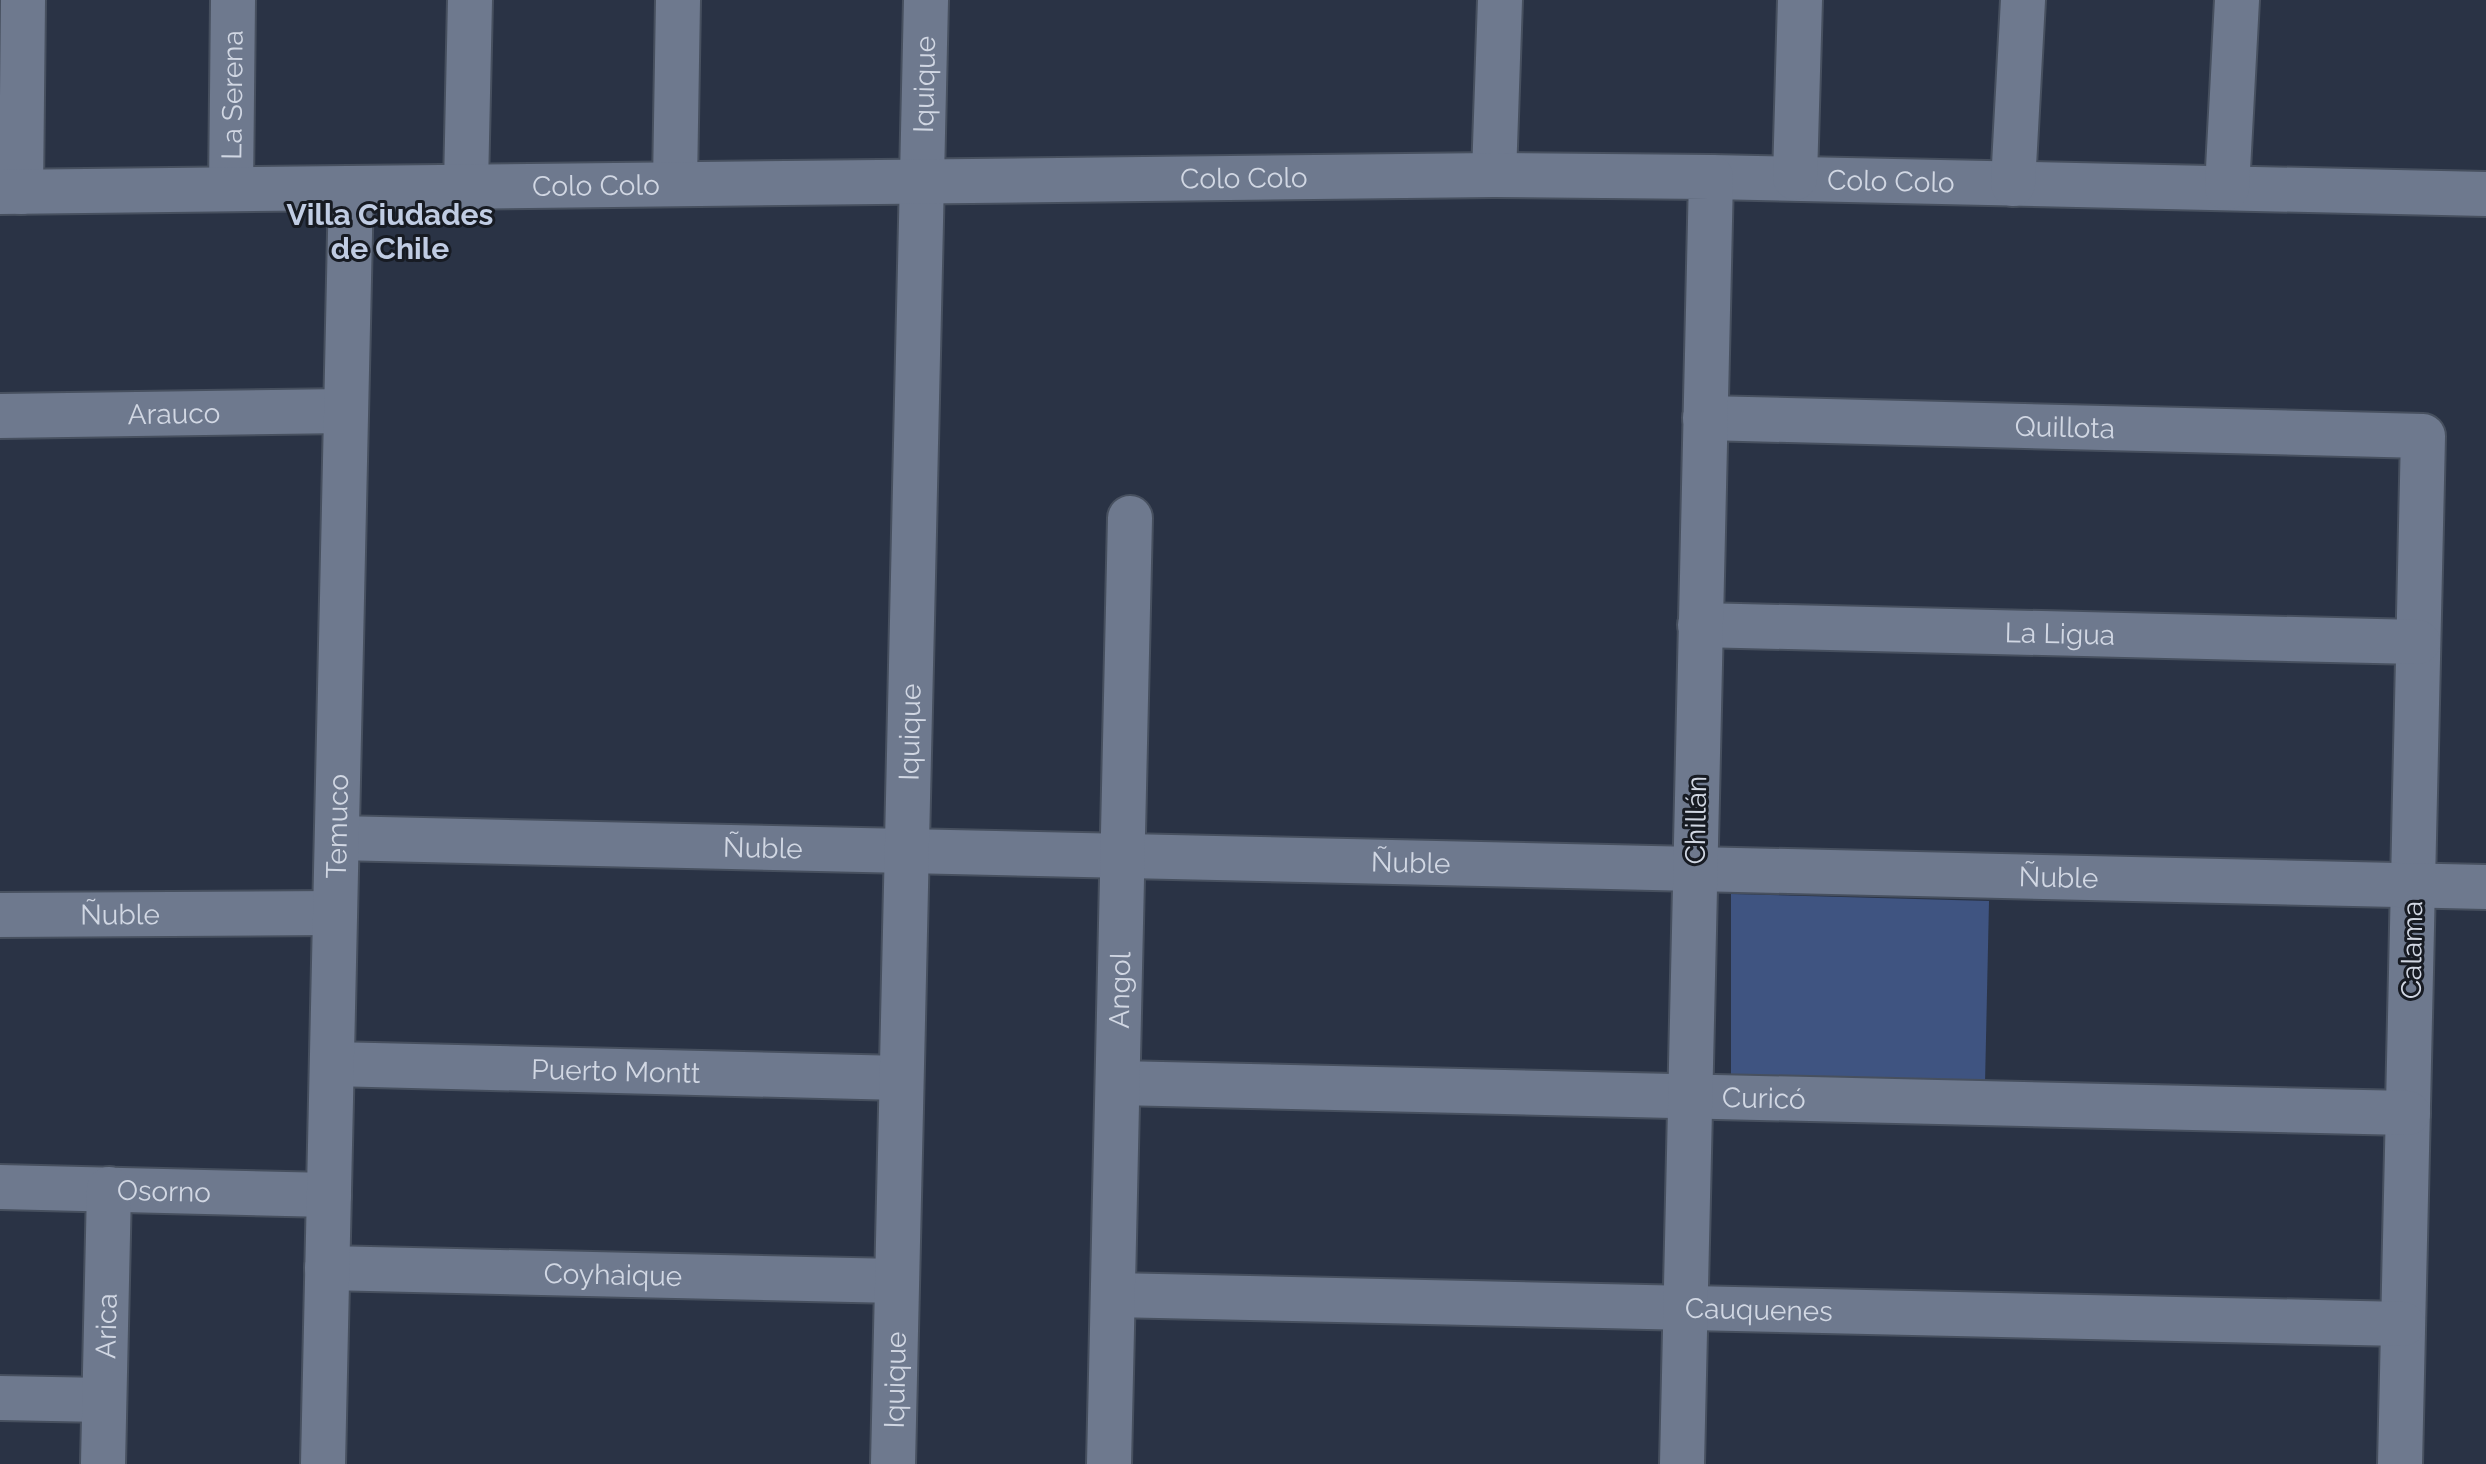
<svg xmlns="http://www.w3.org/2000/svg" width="2486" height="1464" font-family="Raleway,sans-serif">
<rect width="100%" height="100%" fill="#2a3345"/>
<!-- green -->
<polygon fill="#3f5481" points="1731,894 1989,901 1985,1084 1731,1074"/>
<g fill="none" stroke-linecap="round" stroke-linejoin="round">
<defs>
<g id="minor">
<polyline points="1494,175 1500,0"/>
<path id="s1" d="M1711,177L2486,194"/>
<polyline points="1795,178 1800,0"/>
<polyline points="675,184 678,0"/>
<polyline points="2013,184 2023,0"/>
<polyline points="466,186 470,0"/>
<polyline points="2227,188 2237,0"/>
<path id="s2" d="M231,189L233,0"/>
<polyline points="21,192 23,0"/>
<path id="s3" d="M0,416L346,411"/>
<path id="s4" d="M1705,418L2423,436L2400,1464"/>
<path id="s5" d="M1700,625L2418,642"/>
<path id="s6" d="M337,838L2486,887"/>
<path id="s7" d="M0,915L335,913"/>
<path id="s8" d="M332,1064L901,1078"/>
<path id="s9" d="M1118,1083L2408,1113"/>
<path id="s10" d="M0,1187L329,1195"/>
<path id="s11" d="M327,1268L897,1281"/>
<path id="s12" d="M1113,1295L2403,1324"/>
<polyline points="0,1398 104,1400"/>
<path id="s13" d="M103,1464L109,1189"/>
<path id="s14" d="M323,1464L351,188"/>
<path id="s15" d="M893,1464L926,0"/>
<path id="s16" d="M1109,1464L1130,518"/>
</g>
<g id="tertiary">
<path id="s17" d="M0,192L1494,175L1711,177L1682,1464"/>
</g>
</defs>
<!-- minor casing -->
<use href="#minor" stroke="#47505f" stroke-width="48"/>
<!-- tertiary casing -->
<use href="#tertiary" stroke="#47505f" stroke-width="48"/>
<!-- minor -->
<use href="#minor" stroke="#6e798e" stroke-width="44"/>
<!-- tertiary -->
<use href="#tertiary" stroke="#6e798e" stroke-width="44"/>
</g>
<g text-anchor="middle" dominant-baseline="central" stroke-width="6" stroke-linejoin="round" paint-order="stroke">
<!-- street labels -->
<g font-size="28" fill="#d1d7e3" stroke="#171b23">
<text stroke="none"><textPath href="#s15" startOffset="1380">Iquique</textPath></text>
<text stroke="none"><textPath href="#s2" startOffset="94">La Serena</textPath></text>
<text stroke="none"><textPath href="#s17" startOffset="1244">Colo Colo</textPath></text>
<text stroke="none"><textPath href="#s1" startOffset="180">Colo Colo</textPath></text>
<text stroke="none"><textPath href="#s17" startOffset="596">Colo Colo</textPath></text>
<text stroke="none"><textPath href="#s3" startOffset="174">Arauco</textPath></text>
<text stroke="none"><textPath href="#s4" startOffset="360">Quillota</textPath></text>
<text stroke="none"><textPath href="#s5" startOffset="360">La Ligua</textPath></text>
<text stroke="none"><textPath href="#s15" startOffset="732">Iquique</textPath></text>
<text transform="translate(1696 820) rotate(-89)">Chillán</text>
<text stroke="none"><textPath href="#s14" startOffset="638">Temuco</textPath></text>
<text stroke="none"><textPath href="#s6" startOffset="426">Ñuble</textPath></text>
<text stroke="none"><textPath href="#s6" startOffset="1074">Ñuble</textPath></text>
<text stroke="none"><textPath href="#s6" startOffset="1722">Ñuble</textPath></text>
<text stroke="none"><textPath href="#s7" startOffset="120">Ñuble</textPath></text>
<text transform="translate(2412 950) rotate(-89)">Calama</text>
<text stroke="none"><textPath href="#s16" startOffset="474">Angol</textPath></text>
<text stroke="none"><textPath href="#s8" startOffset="284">Puerto Montt</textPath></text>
<text stroke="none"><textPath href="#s9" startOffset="646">Curicó</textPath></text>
<text stroke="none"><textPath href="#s10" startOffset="164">Osorno</textPath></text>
<text stroke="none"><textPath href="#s11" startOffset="286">Coyhaique</textPath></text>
<text stroke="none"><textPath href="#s12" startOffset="646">Cauquenes</textPath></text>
<text stroke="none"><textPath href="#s13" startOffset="138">Arica</textPath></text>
<text stroke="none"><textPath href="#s15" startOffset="84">Iquique</textPath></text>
</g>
<!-- neighbourhood labels -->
<g font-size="30" font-weight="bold" fill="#c0cce3" stroke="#171b23">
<text x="390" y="214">Villa Ciudades<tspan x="390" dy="34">de Chile</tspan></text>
</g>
</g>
</svg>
